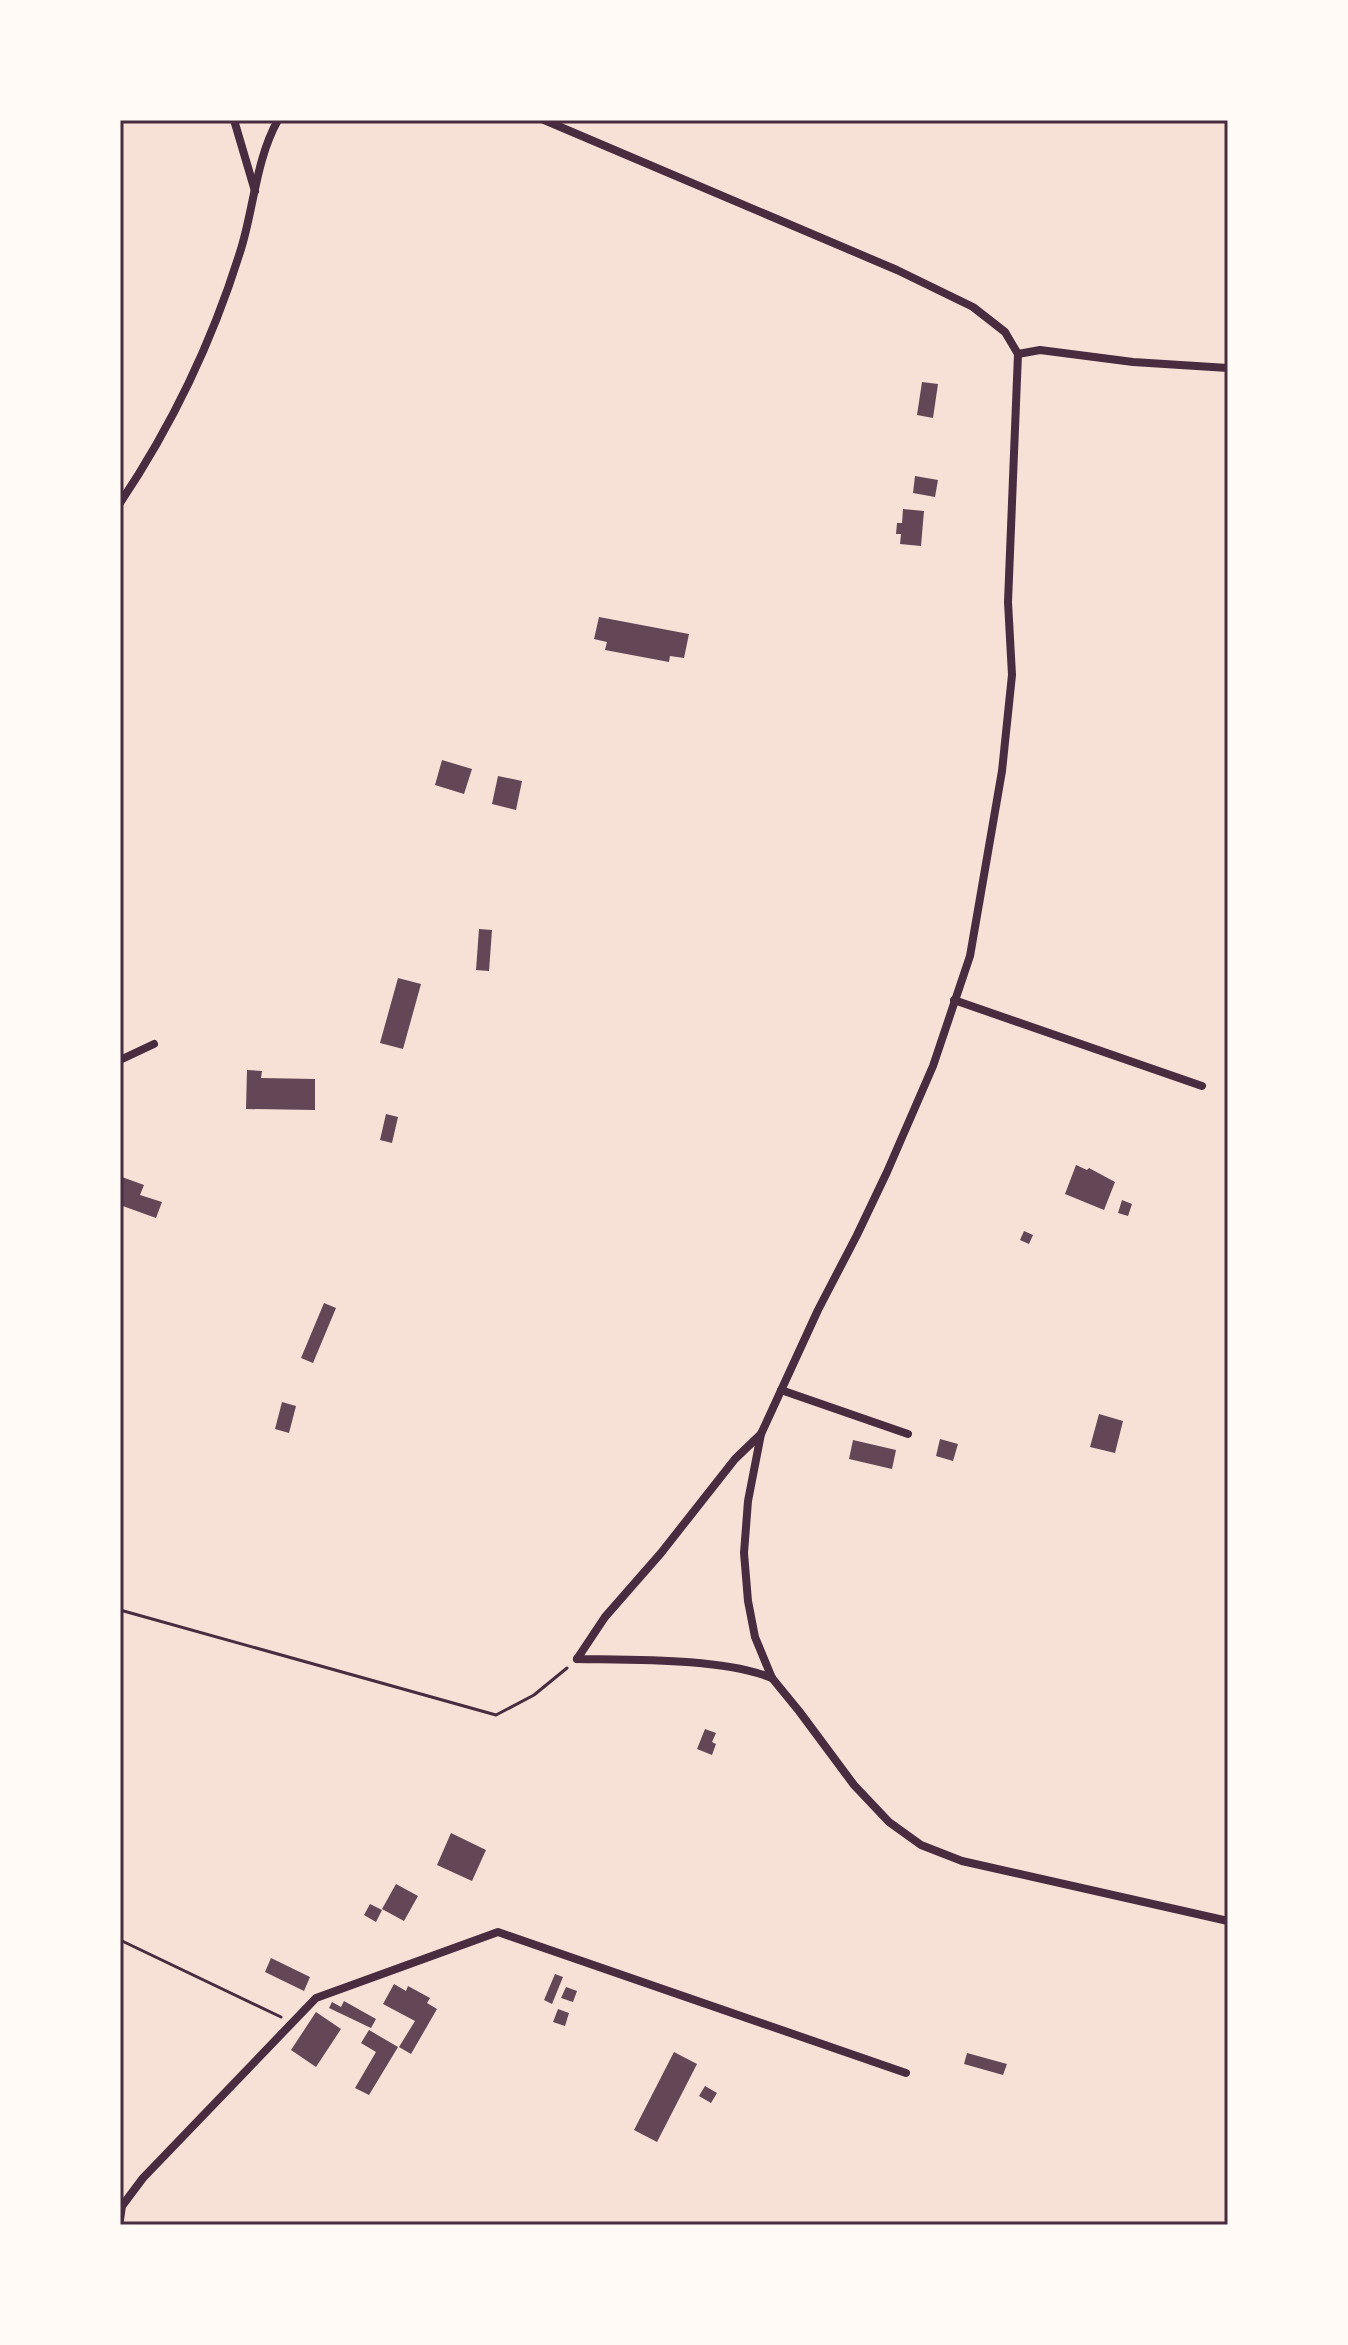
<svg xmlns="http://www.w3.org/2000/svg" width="1348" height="2345" font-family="Montserrat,sans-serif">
<rect width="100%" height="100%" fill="#f7e1d7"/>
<!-- building -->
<g fill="#644757">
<polygon points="922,382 938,384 933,418 917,415"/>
<polygon points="915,476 938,480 935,497 913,493"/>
<polygon points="903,509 924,511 921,546 900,544 901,534 896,534 897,523 902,523"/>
<polygon points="599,617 689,634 684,658 670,656 669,662 605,650 607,642 594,639"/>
<polygon points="442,760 472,769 464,794 435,785"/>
<polygon points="498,776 522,781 516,810 492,804"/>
<polygon points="479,929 492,930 489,971 476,970"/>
<polygon points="398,978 421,984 403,1049 380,1043"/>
<polygon points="247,1070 262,1071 261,1078 315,1079 315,1110 246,1109"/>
<polygon points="386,1114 398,1117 392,1143 380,1140"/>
<polygon points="1076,1165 1087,1170 1089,1168 1115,1182 1104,1210 1065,1194"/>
<polygon points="122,1177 144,1185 140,1195 162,1202 156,1218 120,1205"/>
<polygon points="1122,1200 1132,1204 1128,1216 1118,1213"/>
<polygon points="1024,1231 1033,1235 1029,1244 1020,1240"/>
<polygon points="324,1303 336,1308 313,1363 301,1358"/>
<polygon points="282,1402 296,1406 289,1433 275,1429"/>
<polygon points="1099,1414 1123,1421 1115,1453 1090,1447"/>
<polygon points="940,1439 958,1444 953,1461 936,1456"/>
<polygon points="853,1440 896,1450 892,1469 849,1459"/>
<polygon points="705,1729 716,1733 712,1742 716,1744 712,1755 697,1749"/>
<polygon points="451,1833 486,1850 472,1881 437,1865"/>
<polygon points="396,1884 418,1896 404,1921 382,1909"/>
<polygon points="370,1904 382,1910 376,1922 364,1915"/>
<polygon points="271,1958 310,1977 304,1991 265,1972"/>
<polygon points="555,1974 563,1977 552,2004 544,2000"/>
<polygon points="394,1984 406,1991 408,1986 430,1998 427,2003 437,2009 411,2054 399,2047 415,2021 383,2004"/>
<polygon points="566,1987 577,1991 573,2002 561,1998"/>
<polygon points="344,2001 376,2019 371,2028 329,2008 332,2002 341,2007"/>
<polygon points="558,2009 569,2013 565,2026 553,2022"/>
<polygon points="316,2012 341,2029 316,2067 291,2050"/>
<polygon points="369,2030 398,2047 369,2095 355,2088 376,2052 361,2043"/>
<polygon points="674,2052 697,2064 657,2142 634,2130"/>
<polygon points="967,2053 1007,2064 1003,2075 964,2064"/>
<polygon points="705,2086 717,2093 711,2103 699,2096"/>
</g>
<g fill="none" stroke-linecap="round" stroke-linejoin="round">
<!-- path -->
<g stroke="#4a2c40" stroke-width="3">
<polyline points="120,1610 496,1715 534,1695 567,1668"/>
<polyline points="120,1940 281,2017"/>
</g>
<!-- minor -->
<g stroke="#4a2c40" stroke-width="8">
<polyline points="234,120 255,191"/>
<polyline points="544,120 897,270 973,307 1005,332 1018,354 1008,602 1012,675 1002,771 970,956 933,1066 887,1172 857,1235 818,1310 761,1434 748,1501 744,1553 748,1601 755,1637 772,1678 799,1711 854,1785 889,1822 921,1845 962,1861 1228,1921"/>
<polyline points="1018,354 1040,350 1133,362 1228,368"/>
<path d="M120,503C173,424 213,340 241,249C254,207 256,159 278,120"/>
<polyline points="954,1000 1202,1086"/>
<polyline points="120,1060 154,1044"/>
<polyline points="781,1390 908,1434"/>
<polyline points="577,1659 605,1617 661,1553 735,1459 761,1434"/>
<path d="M577,1659C632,1660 722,1658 772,1678"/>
<polyline points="120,2220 122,2206 143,2178 316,1998 498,1932 906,2073"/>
</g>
</g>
<!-- border -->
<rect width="1348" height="2345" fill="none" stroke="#fffaf5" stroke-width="244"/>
<rect x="122" y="122" width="1104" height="2101" fill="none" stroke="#4a2c40" stroke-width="3"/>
</svg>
